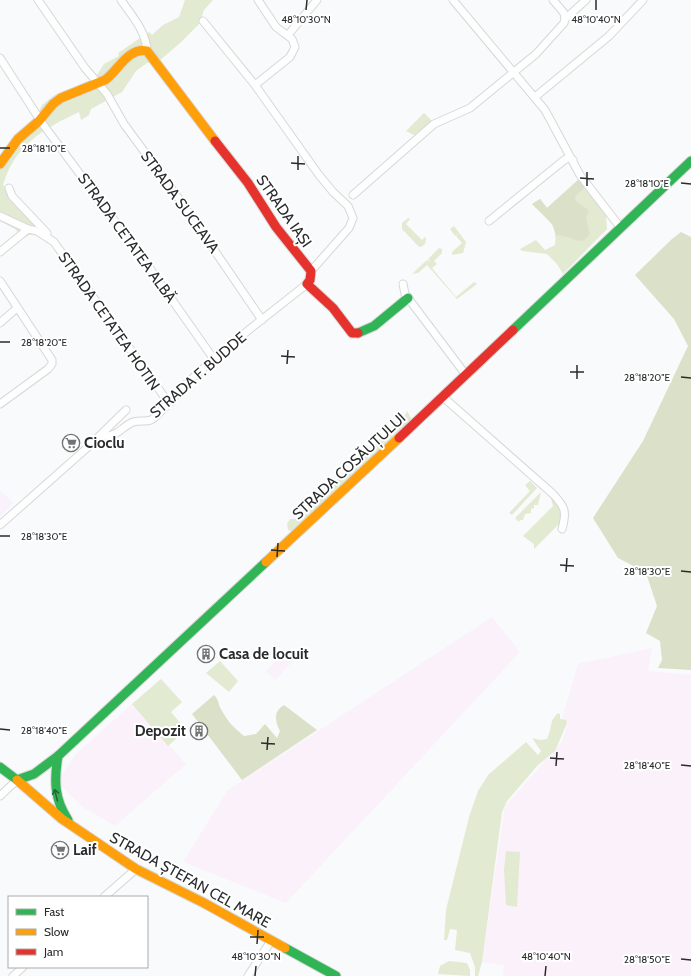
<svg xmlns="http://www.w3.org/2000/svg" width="691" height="976" font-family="Cabin,sans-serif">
<rect width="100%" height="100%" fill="#f9fafb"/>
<!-- industrial -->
<g fill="#fbf1fa">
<polygon points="492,617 520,652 286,903 183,862 228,790"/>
<polygon points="652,648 648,671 691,675 691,976 503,976 504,965 482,962 505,806 562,742 568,722 561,722 578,664"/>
<polygon points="286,651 295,659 275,680 266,671"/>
<polygon points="132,704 186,764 115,826 83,807 57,782 76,754"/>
</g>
<!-- education -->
<polygon fill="#f9f1fc" points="0,490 13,503 0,517"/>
<!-- green -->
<g fill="#e2ead2">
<path d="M185,0H213L204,10L199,24L180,43L159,61L147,63L136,71L122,92L91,109L89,115L81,120L79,112C43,129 15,145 3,185L49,231L29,235L24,238L15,229L0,221V158L35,120L42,105L55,95L92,83L104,64L119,56L118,53L149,32L152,35L163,25L179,17Z"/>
<polygon points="424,113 431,120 431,122 414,135 406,131"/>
<path d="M578,180L582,181L606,214L607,229L563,274L557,264L547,254L522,251L520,249L536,240L545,250L555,245C558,224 546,217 532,204L540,199L547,208Z"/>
<polygon points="408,218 410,219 406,224 422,240 425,237 426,239 425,244 421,247 418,246 402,229 402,223"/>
<polygon points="454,226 466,242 463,253 452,255 452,252 462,243 456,236 458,233 455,236 450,229"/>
<polygon points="439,248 442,249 442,253 434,261 437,264 432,268 456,297 474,282 477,284 457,299 427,265 418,273 412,274 427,260 431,262 428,259"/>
<polygon points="407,411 412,420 292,531 288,530 287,524 290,519 296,519 405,415"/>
<polygon points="530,481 537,488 512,515 509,513 530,491 525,485"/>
<polygon points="541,492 538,505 534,505 534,508 531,509 531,513 525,514 523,520 520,520 519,522 515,518"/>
<polygon points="550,495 563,510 561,522 534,549 534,544 523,536 553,506"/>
<polygon points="220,661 238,681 229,692 206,673"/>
<polygon points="161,679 182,702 171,712 186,730 168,746 132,704"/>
<path d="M558,713L560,714V719L566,720L567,723L555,751L538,765L507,801L502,812L482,962L478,976H475V967L470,953L455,950L457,930L450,929L447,940H444L446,910L469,817L478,791L488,775L526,742L538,755L541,751L532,738L540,740L547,739C553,727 548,723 558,713Z"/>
<polygon points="506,851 520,852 517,907 506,905 504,870"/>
<polygon points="449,961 467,963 470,970 470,976 438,974 440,966"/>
</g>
<!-- forest -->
<g fill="#dae1c8">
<path d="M578,180L582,181L586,186L575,196L576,201L589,211L586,218L590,234L583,241C573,241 566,235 556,235L553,225L532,204L540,199L547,208Z"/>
<polygon points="681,232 691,237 691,670 658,668 662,660 660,641 646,633 657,606 646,573 640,574 639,569 618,558 593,518 643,441 688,346 674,319 635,275 672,239"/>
<path d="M214,695C219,700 218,704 221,709C228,722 233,727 244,736L256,734L265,724L277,738L280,731C275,722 273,711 284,705L317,730L242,780L192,714Z"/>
</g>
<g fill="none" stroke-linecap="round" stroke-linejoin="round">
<defs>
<g id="street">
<polyline points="38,0 85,68 107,94 124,124 182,203 262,320"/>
<path d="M121,0C132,16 146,31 147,51"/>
<polyline points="453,0 545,110 580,175 620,227"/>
<polyline points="553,0 564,13 565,19"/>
<polyline points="203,21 255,85 319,175 333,192 348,206 353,218 349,228 311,271"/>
<polyline points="288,35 317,0"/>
<polyline points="0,58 42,123 144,260 213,358"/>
<polyline points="255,85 290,57 295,47 292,39 276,27 258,0"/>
<polyline points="535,97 609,36 643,0"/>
<polyline points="9,188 12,196 47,233"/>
<polyline points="353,195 434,124 470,108 536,54 564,23 565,19 586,0"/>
<polyline points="0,216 28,229 37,231 54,242 168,402"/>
<polyline points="489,221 563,161 569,157 573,160"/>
<polyline points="0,252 28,229"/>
<polyline points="0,281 52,360 52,364 48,369 0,404"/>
<polyline points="403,284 405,294 466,375"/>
<polyline points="0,323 17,308"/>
<path d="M443,397L553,494C565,507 567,511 562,529"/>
<path d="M101,435C116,439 121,427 133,422C139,420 146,422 151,420C157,417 175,396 181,389C220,351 264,318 307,284"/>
<polyline points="0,525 87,448 126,410"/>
<polyline points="0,796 17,780"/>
<polyline points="104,897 136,869"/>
<polyline points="13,976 23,967"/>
<polyline points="248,976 271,941"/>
</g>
<g id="fast">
<polyline points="513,330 691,161"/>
<polyline points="358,333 374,326 408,298"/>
<path d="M58,756C54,780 54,799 68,820"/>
<polyline points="0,767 17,780"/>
<polyline points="17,780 34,774 58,756 266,562"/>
<polyline points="285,948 336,976"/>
</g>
<g id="slow">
<path d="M0,164L18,139L39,121L53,104L61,98L105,80C118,71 128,47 147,51L215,141"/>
<polyline points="266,562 399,438"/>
<polyline points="17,780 62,819 136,869 204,903 285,948"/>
</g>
<g id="jam">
<polyline points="215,141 248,183 276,227 311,271 310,280 307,284 333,308 352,333 358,333"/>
<polyline points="399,438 513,330"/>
</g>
</defs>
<!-- street casing -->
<use href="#street" stroke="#d6d7d7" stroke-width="9"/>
<!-- fast casing -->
<use href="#fast" stroke="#d6d7d7" stroke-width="11"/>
<!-- slow casing -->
<use href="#slow" stroke="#d6d7d7" stroke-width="11"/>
<!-- jam casing -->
<use href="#jam" stroke="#d6d7d7" stroke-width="11"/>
<!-- street -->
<use href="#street" stroke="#fefefe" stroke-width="7"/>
<!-- fast -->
<use href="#fast" stroke="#30b455" stroke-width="9"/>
<!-- slow -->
<use href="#slow" stroke="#ff9f0a" stroke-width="9"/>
<!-- jam -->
<use href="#jam" stroke="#e5322d" stroke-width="9"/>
</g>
<!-- one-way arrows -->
<defs><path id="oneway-shaft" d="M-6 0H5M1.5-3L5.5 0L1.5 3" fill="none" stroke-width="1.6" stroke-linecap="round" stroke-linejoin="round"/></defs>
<use stroke="#2c623c" href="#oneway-shaft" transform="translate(56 795) rotate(-104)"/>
<!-- ticks -->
<path fill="none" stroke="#2a2b2c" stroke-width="1.5" d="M306,10L307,0M596,10V0M0,148H10M291,163L305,164M298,170V156M580,178L594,179M681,183L691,184M587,186V172M0,342H10M281,356L295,357M287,364L288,350M570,372H584M681,377L691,378M577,379V365M0,536H10M271,550L285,551M277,557L278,543M560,565L574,566M681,571L691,572M566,572L567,558M0,729L10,730M261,743L275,744M267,750L268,737M550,758L564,759M681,765L691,766M556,766L557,752M250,937H264M257,944L258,930M681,959L691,960M255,976L256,966M545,976L546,966"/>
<!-- icons -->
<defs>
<symbol id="supermarket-ring" viewBox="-11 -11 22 22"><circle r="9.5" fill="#fff" stroke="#727374" stroke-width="1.5"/><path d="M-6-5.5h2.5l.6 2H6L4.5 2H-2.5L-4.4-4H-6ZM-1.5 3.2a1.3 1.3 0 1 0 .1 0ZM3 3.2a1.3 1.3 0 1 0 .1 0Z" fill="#727374"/></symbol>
<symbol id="building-ring" viewBox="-11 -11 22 22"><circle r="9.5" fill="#fff" stroke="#727374" stroke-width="1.5"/><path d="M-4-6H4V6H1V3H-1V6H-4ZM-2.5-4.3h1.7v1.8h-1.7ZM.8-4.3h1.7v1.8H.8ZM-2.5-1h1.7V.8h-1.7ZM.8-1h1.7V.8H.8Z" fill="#727374"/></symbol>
</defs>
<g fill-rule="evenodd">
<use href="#supermarket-ring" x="61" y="433" width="20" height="20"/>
<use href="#building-ring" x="196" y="644" width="20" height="20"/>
<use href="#building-ring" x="189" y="721" width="20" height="20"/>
<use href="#supermarket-ring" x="50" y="840" width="20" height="20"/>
</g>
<g text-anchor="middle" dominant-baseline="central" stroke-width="4" stroke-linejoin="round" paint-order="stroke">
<!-- street labels -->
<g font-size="15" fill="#2a2b2c" stroke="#fff">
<text transform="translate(180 202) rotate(54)">STRADA SUCEAVA</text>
<text transform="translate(284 211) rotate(55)">STRADA IAȘI</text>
<text transform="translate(127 238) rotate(54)">STRADA CETATEA ALBĂ</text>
<text transform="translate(109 321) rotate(55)">STRADA CETATEA HOTIN</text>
<text transform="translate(198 375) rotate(-41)">STRADA F. BUDDE</text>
<text transform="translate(349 466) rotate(-43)">STRADA COSĂUȚULUI</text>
<text transform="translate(190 880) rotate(29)">STRADA ȘTEFAN CEL MARE</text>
</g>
<!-- poi labels -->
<g font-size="15" font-weight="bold" fill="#2a2b2c" stroke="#fff" text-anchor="start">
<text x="84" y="443">Cioclu</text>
<text x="219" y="654">Casa de locuit</text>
<text x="186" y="731" text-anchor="end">Depozit</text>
<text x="73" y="850">Laif</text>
</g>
</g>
<g font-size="10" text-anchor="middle" fill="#2a2b2c" stroke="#fff" stroke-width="4" stroke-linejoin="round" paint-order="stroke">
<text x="306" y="23">48°10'30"N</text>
<text x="596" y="23">48°10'40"N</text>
<text x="44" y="152">28°18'10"E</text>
<text x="647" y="187">28°18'10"E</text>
<text x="44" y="346">28°18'20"E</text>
<text x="647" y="381">28°18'20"E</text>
<text x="44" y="540">28°18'30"E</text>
<text x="647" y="575">28°18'30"E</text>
<text x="44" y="734">28°18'40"E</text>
<text x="647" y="769">28°18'40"E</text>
<text x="256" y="960">48°10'30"N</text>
<text x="546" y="960">48°10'40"N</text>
<text x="647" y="963">28°18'50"E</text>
</g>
<!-- legend -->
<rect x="8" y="896" width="140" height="72" fill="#ffffff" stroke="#aaaaab"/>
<rect x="16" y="909" width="20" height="6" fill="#30b455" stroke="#aaaaab"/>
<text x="44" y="916" font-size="12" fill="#2a2b2c">Fast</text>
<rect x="16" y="929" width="20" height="6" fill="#ff9f0a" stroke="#aaaaab"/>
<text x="44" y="936" font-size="12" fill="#2a2b2c">Slow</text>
<rect x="16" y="949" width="20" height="6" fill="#e5322d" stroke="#aaaaab"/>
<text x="44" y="956" font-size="12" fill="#2a2b2c">Jam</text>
</svg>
